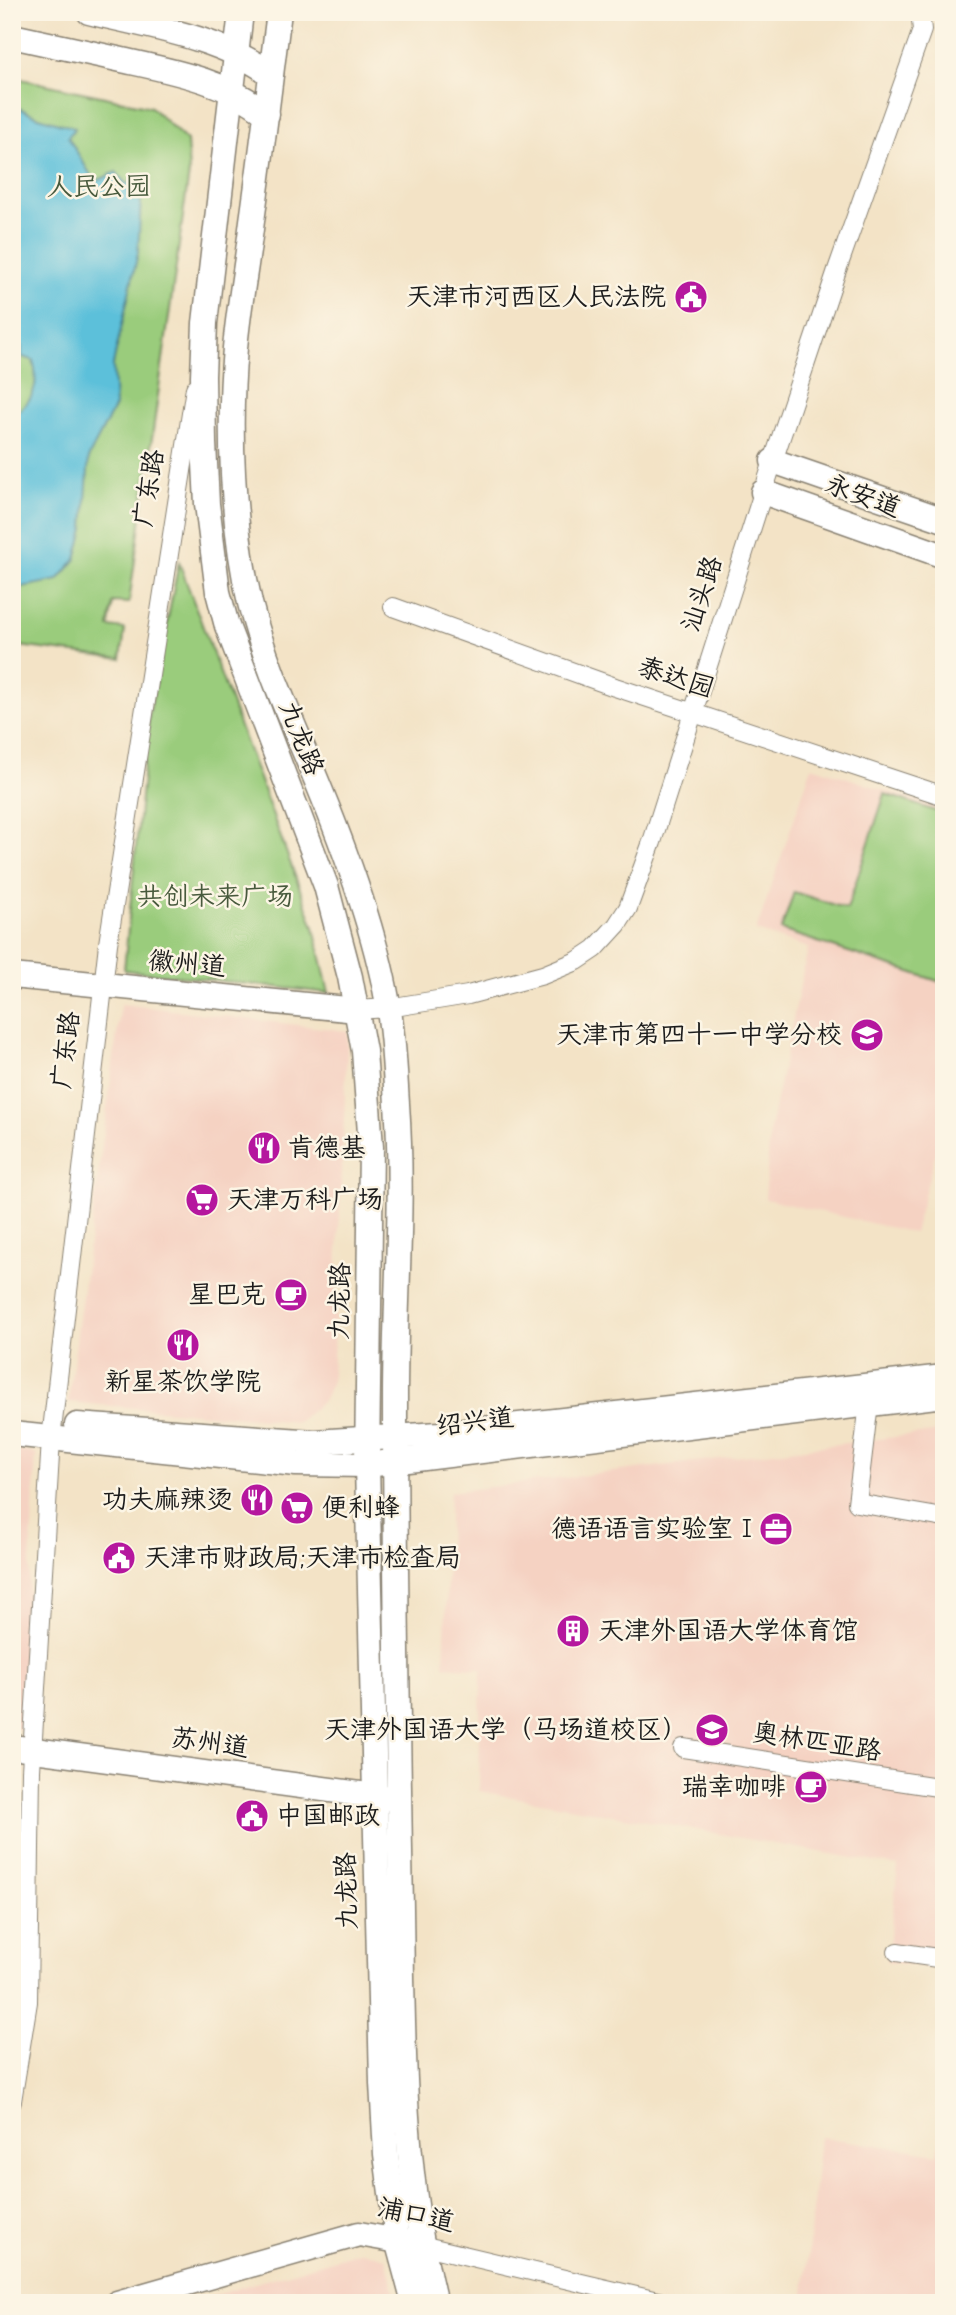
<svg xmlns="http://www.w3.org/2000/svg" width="956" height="2315" font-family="'Comic Neue','LXGW WenKai TC',sans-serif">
<rect width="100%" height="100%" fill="#fcf5e5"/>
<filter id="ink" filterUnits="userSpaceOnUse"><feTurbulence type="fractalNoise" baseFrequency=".0143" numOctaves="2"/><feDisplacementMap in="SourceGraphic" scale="14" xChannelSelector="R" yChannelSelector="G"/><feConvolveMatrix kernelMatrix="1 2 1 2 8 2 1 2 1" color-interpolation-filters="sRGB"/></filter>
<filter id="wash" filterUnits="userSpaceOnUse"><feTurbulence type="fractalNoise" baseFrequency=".00686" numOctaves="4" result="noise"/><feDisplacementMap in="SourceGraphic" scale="28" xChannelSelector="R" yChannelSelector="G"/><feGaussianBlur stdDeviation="1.57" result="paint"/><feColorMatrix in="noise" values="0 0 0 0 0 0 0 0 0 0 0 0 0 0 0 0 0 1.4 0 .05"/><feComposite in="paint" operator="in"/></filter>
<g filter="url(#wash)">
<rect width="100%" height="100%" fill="#f3e3c6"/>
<!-- built -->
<g fill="#f5d2c2">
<polygon points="812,766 944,810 944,1121 914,1233 765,1199 770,1129 808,948 756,931"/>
<polygon points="121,1004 348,1031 332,1381 324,1399 312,1411 297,1422 68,1402"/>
<polygon points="944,1431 944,1969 887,1962 898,1866 479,1791 481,1669 444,1666 450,1492"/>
<polygon points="12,1450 36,1453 21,1729 12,1728"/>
<polygon points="944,2105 944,2303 803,2303 820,2137 938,2154"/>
<polygon points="362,2251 386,2258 397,2303 189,2303"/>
</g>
<!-- green -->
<g fill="#9acc7b" stroke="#5b744c" stroke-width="2">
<polygon points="12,77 151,107 187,141 189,173 129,603 113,602 109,627 125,629 121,659 12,645"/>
<polygon points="179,562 314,927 329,993 124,970 149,715"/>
<polygon points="885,794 944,814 944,983 781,930 794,892 847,909"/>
</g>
<!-- water -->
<path fill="#5cc0da" stroke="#3c6e7b" stroke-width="2" d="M12,105L39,117L75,128L68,137L95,182L116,172L126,184L142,179L138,253L113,365L115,406L89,456L84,529L76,559L58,580L17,588H12V416C34,401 40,385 33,360L22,357L21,343L12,344Z"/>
</g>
<g filter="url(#ink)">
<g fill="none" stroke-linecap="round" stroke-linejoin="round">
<defs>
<g id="street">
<polyline points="393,607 615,687 944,796"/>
<polyline points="357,1010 388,1008 468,995 543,975 577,961 595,949 617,925 628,908 652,842 773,461 837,270 922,30 920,12"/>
<polyline points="869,1403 857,1503 944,1518"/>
<polyline points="683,1748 944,1788"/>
<polyline points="897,1952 944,1959"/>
<polyline points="12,2101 28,2002 31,1771 51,1439 108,944 195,388"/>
<polyline points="421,2245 666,2303"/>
</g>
<g id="secondary">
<path d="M89,12C151,27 219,37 271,74"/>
<polyline points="241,12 205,323 203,376 204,443 207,504 218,592 227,626 326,886 350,977 364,1051 371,1147 367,1465 382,2083 386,2154 397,2240 414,2303"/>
<path d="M279,12C270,82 262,151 252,221C247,263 239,305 235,348C228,427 232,526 250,603C266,668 295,727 320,789C347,855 378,940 389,1011C394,1042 395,1073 397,1104C404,1201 395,1299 395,1396C395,1567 398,1738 401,1909C403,2040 402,2175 435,2303"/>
<path d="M12,36C49,44 86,52 122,60C172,71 227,81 267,114"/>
<polyline points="773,461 944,520"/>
<polyline points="763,492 944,556"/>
<polyline points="12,976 357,1010"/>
<polyline points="77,1425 315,1442 439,1434 944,1377"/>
<polyline points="12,1434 296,1464 367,1465 944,1395"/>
<polyline points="12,1747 390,1798"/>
<polyline points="117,2303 359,2234 410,2243"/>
</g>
</defs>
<!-- street casing -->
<use href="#street" stroke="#888071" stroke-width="20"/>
<!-- secondary casing -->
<use href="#secondary" stroke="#888071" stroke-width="27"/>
<!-- street -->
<use href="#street" stroke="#fff" stroke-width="18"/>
<!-- secondary -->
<use href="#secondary" stroke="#fff" stroke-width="24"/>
</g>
</g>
<!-- icons -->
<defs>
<symbol id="civic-disc" viewBox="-11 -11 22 22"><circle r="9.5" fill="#b5179e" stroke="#fcf5e5"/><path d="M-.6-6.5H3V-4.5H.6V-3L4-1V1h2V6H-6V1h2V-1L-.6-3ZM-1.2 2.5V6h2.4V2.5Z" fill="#fff"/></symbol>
<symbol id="school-disc" viewBox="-11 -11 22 22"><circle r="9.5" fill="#b5179e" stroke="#fcf5e5"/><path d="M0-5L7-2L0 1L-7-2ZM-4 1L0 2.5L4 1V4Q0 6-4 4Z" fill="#fff"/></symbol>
<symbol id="restaurant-disc" viewBox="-11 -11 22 22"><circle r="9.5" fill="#b5179e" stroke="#fcf5e5"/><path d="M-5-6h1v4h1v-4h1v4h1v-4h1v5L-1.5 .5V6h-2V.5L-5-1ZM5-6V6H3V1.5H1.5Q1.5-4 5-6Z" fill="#fff"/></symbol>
<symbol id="supermarket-disc" viewBox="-11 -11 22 22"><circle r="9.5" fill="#b5179e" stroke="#fcf5e5"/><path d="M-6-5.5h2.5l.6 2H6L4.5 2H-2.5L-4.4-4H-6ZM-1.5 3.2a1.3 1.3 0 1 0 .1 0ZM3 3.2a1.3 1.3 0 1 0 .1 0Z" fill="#fff"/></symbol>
<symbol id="cafe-disc" viewBox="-11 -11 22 22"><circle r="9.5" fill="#b5179e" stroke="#fcf5e5"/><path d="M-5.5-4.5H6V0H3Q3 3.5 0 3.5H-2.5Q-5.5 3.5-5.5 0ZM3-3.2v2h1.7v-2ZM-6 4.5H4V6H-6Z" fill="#fff"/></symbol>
<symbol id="office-disc" viewBox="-11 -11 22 22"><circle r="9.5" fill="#b5179e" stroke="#fcf5e5"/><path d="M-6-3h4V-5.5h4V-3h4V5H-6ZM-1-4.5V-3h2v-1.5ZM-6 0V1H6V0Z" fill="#fff"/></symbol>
<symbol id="building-disc" viewBox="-11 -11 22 22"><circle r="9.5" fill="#b5179e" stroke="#fcf5e5"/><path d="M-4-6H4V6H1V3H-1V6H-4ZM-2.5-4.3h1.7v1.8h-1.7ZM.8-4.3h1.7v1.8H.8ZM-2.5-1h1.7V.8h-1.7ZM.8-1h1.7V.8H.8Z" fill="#fff"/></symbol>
<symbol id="university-disc" viewBox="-11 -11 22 22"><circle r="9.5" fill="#b5179e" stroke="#fcf5e5"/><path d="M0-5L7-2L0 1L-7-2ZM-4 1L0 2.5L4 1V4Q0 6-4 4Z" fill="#fff"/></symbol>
</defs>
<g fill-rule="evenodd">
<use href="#civic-disc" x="672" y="278" width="38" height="38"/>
<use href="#school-disc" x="848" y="1016" width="38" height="38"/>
<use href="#restaurant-disc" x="245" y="1129" width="38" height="38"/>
<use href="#supermarket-disc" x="183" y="1181" width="38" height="38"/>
<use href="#cafe-disc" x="272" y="1276" width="38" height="38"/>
<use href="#restaurant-disc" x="164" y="1326" width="38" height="38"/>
<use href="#restaurant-disc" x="238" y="1481" width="38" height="38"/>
<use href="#supermarket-disc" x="278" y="1489" width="38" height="38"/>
<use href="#office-disc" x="757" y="1510" width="38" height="38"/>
<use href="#civic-disc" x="100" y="1539" width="38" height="38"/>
<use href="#building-disc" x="554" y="1612" width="38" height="38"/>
<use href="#university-disc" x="693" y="1711" width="38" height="38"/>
<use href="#cafe-disc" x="792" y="1768" width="38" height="38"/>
<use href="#civic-disc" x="233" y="1797" width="38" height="38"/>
</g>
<g text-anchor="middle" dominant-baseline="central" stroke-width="5" stroke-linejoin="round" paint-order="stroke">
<!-- park labels -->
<g font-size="26" fill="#485a3d" stroke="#fcf5e5">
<text x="99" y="187">人民公园</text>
<text x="215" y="897">共创未来广场</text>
</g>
<!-- poi labels -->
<g font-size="26" fill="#1c1c1c" stroke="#fcf5e5" text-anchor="end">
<text x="666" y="297">天津市河西区人民法院</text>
<text x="842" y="1035">天津市第四十一中学分校</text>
<text x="288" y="1148" text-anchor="start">肯德基</text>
<text x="227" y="1200" text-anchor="start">天津万科广场</text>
<text x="266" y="1295">星巴克</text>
<text x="183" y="1382" text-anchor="middle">新星茶饮学院</text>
<text x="232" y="1500">功夫麻辣烫</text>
<text x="322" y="1508" text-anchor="start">便利蜂</text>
<text x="752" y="1529">德语语言实验室 I</text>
<text x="144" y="1558" text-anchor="start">天津市财政局;天津市检查局</text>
<text x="598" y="1631" text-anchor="start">天津外国语大学体育馆</text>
<text x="688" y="1730">天津外国语大学（马场道校区）</text>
<text x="786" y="1787">瑞幸咖啡</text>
<text x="276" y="1816" text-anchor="start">中国邮政</text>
</g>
<!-- street labels -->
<g font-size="26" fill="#1c1c1c" stroke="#fcf5e5">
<text transform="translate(149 488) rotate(-81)">广东路</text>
<text transform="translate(863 496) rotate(20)">永安道</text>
<text transform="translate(702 594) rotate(-72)">汕头路</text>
<text transform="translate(676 678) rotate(18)">泰达园</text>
<text transform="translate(301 738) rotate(68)">九龙路</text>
<text transform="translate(187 964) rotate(5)">徽州道</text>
<text transform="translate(66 1050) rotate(-83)">广东路</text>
<text transform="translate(340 1301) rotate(-89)">九龙路</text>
<text transform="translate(475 1422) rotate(-7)">绍兴道</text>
<text transform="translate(817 1742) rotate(9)">奥林匹亚路</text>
<text transform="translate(210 1743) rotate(8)">苏州道</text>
<text transform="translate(347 1891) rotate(-92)">九龙路</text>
<text transform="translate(416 2215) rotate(12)">浦口道</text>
</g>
</g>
<!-- margin -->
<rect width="956" height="2315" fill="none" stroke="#fcf5e5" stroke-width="42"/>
</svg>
